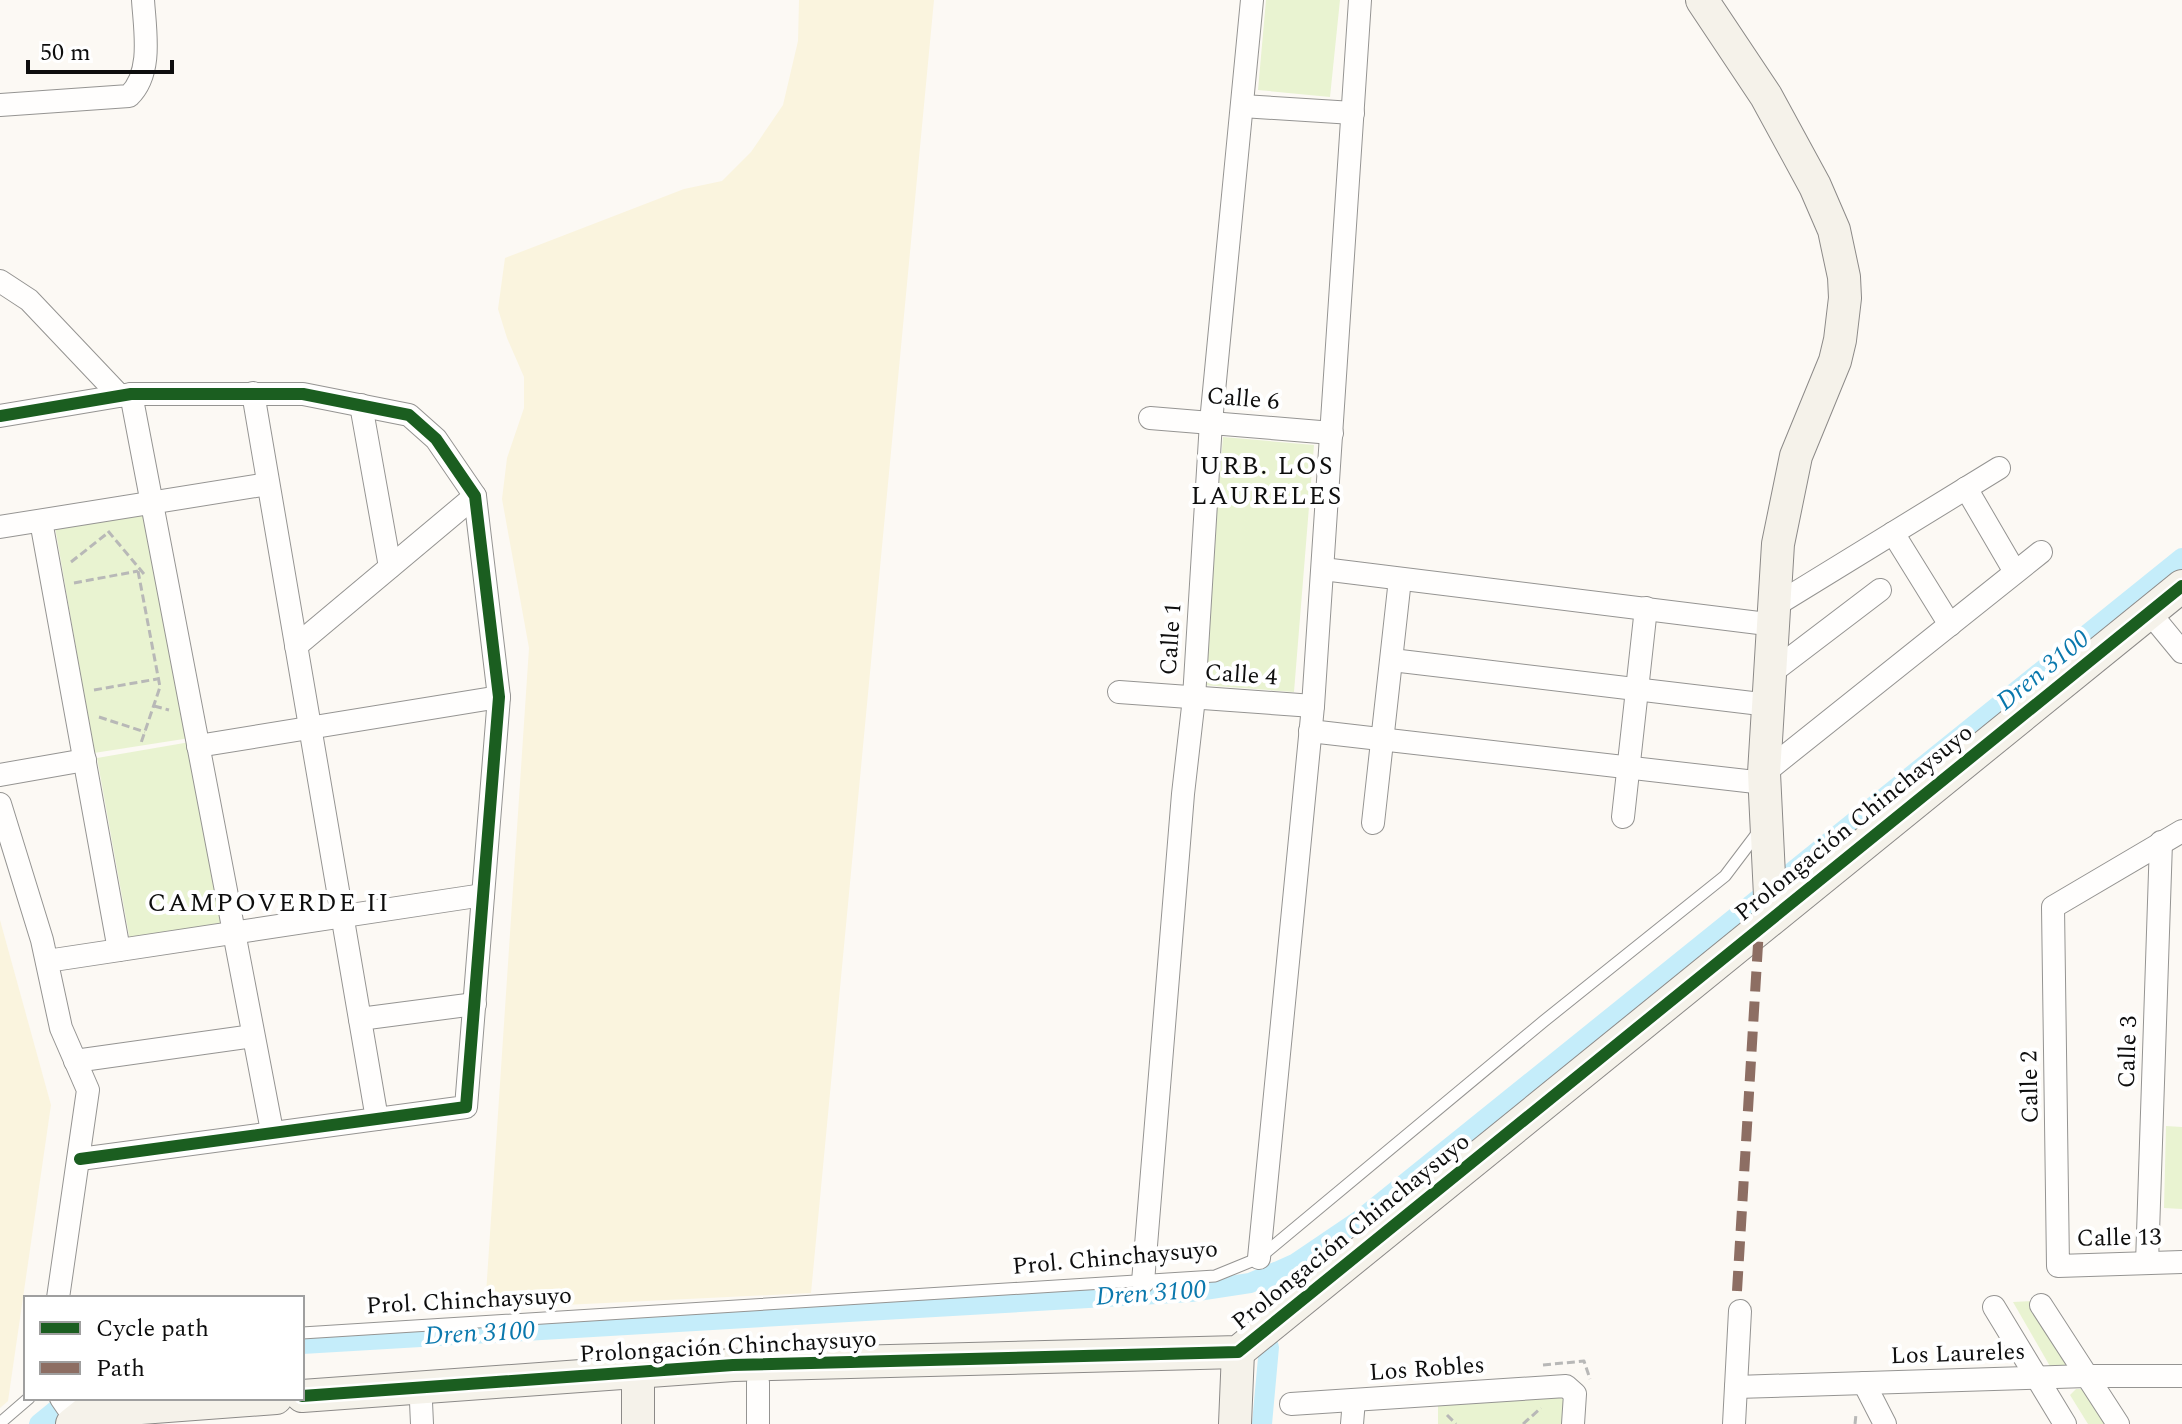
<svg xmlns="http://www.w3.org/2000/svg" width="2182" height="1424" font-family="Spectral,serif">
<rect width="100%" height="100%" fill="#fcf9f4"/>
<!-- farmland -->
<g fill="#faf4de">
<polygon points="799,0 934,0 811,1293 485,1309 529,648 502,499 507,458 524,408 524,377 507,338 498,309 505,258 684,189 722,181 751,152 783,105 798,41"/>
<polygon points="0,920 51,1105 8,1401 0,1408"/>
</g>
<!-- green -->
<g fill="#e9f3d1">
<polygon points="1266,0 1340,0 1330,97 1258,90"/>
<polygon points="1223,437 1314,445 1294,692 1202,685"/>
<polygon points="148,512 190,738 94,753 55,527"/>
<polygon points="190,742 226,927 130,941 97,758"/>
<polygon points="2166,1126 2182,1127 2182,1209 2164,1208"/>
<polygon points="2032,1301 2069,1359 2067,1367 2051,1368 2013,1302"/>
<polygon points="1558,1389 1564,1398 1563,1424 1438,1424 1438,1399"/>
<polygon points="2076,1389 2082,1389 2109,1424 2088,1424 2070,1395"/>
</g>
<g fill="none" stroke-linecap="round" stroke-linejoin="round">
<!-- canal -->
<g stroke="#c5edfa" stroke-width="20">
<polyline points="1273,1304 1276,1272"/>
<polyline points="302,1344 1191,1292 1250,1283 1276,1272 1296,1263 1361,1219 2182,558"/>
<polyline points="39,1424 71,1398"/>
<polyline points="1262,1424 1269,1347"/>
</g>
<defs>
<g id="lane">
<polyline points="302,1333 1215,1276 1259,1258 1544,1021 1725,876 1759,831"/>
<polyline points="0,1423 29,1398"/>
</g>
<g id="street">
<path d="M0,105L129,96C153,73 145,31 143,0"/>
<polyline points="1242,106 1353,113"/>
<polyline points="0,281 29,300 120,396"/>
<polyline points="253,393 377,1119"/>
<polyline points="131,394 272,1131"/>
<polyline points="361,405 390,567"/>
<polyline points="0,416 131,394 303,394 409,415 436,439 475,496 499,697 466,1107 80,1159"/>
<polyline points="1150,418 1332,433"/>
<polyline points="1966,488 2015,572"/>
<polyline points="41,521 119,950"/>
<polyline points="0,527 268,484"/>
<polyline points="1893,533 1950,625"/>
<polyline points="1323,569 1775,625"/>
<polyline points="1776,605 1999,468"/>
<polyline points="2149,612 2182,652"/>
<polyline points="296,646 475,496"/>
<polyline points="1392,660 1769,705"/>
<polyline points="1771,673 1880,590"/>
<polyline points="1119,692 1313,706"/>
<polyline points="1310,731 1764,783"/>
<polyline points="198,746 499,697"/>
<polyline points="1764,773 2041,552"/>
<polyline points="0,775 85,760"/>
<polyline points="0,804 42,940 61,1028 88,1090 58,1298"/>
<polyline points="1623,817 1646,608"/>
<polyline points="1373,823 1400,579"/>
<polyline points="2182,831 2053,907 2058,1266 2182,1262"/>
<polyline points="47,961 483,895"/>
<polyline points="360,1019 475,1004"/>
<polyline points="75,1061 253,1036"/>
<polyline points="1259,1258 1313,706 1360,0"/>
<polyline points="2147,1263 2161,842"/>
<polyline points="1143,1282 1183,794 1194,698 1211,422 1252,0"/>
<polyline points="2041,1305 2118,1424"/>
<polyline points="1994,1307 2065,1424"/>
<polyline points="758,1383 758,1424"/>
<polyline points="1864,1383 1885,1424"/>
<polyline points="1736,1387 2087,1376 2182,1376"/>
<polyline points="61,1398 76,1420"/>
<polyline points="421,1402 422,1424"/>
<polyline points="1291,1404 1566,1386 1575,1394 1573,1424"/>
<polyline points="1352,1424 1354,1400"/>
<polyline points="1734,1424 1740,1311"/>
</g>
<g id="secondary">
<polyline points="1702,0 1766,96 1815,186 1834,230 1844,277 1845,298 1840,340 1835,361 1796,456 1778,544 1764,773 1770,896 1778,912"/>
<polyline points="302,1396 733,1365 1238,1352 2182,586"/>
<polyline points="72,1424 87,1412 276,1398"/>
<polyline points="638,1424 638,1372"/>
<polyline points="1235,1424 1238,1352"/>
</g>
</defs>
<!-- lane casing -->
<use href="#lane" stroke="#959492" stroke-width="13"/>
<!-- street casing -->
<use href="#street" stroke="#959492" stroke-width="24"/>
<!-- secondary casing -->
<use href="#secondary" stroke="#8c8a88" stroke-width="34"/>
<!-- path -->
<g stroke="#b8b8b7" stroke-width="3" stroke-dasharray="8 4" stroke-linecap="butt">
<polyline points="108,531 144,574"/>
<polyline points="71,562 109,532"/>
<polyline points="138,571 160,687 141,743"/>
<polyline points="74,583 138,571"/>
<polyline points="94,690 157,679"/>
<polyline points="154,706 169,710"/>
<polyline points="99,717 145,732"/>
<polyline points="1543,1365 1584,1361 1590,1379"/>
<polyline points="1447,1415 1456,1424"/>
<polyline points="1523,1424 1541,1408"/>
<polyline points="1855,1424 1856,1414"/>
</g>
<!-- lane -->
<use href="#lane" stroke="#fffefd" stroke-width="11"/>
<!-- street -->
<use href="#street" stroke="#fffefd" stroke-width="22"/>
<!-- secondary -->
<use href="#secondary" stroke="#f5f2ea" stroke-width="32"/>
<!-- quiet -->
<polyline stroke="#8d6e63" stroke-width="10" stroke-dasharray="20 10" stroke-linecap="butt" points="1737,1291 1759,928"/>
<defs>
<g id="cycleway">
<polyline points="0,416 131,394 303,394 409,415 436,439 475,496 499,697 466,1107 80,1159"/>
<polyline points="302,1396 733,1365 1238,1352 2182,586"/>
</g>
</defs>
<!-- cycleway casing -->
<use href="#cycleway" stroke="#fff" stroke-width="17"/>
<!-- cycleway -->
<use href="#cycleway" stroke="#1b5e20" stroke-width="12"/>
</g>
<g text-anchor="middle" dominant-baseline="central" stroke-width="8" stroke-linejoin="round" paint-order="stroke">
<!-- street labels -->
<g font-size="24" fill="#0e0e0e" stroke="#fff">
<text transform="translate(1243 399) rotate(5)">Calle 6</text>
<text transform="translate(1171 639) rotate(-86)">Calle 1</text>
<text transform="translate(1241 675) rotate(4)">Calle 4</text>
<text transform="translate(1854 823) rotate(-39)">Prolongación Chinchaysuyo</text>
<text transform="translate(2128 1052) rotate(-88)">Calle 3</text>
<text transform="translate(2030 1087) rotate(-91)">Calle 2</text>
<text transform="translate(1351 1232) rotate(-39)">Prolongación Chinchaysuyo</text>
<text transform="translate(2119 1238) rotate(-1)">Calle 13</text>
<text transform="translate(1115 1258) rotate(-5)">Prol. Chinchaysuyo</text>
<text transform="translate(469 1301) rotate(-3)">Prol. Chinchaysuyo</text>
<text transform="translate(728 1347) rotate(-3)">Prolongación Chinchaysuyo</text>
<text transform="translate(1958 1354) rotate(-2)">Los Laureles</text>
<text transform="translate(1427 1369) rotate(-4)">Los Robles</text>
</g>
<!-- neighbourhood labels -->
<g font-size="26" letter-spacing="2" fill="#0e0e0e" stroke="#fff">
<text x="1267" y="466">URB. LOS<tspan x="1267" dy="30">LAURELES</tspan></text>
<text x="269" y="903">CAMPOVERDE II</text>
</g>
<!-- water labels -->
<g font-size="26" font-style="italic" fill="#0a78ad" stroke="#fff">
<text transform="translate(2043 670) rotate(-39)">Dren 3100</text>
<text transform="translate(1151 1293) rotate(-4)">Dren 3100</text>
<text transform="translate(480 1333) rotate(-3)">Dren 3100</text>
</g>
</g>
<!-- legend -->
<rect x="24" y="1296" width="280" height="104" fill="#ffffff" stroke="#9f9f9f" stroke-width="2"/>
<rect x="40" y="1322" width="40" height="12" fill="#1b5e20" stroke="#9f9f9f" stroke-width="2"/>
<text x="96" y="1336" font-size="24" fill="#0e0e0e">Cycle path</text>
<rect x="40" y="1362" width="40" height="12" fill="#8d6e63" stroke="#9f9f9f" stroke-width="2"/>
<text x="96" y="1376" font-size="24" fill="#0e0e0e">Path</text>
<!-- scale -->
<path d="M28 60v12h144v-12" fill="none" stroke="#0e0e0e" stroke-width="4"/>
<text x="40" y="60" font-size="24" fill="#0e0e0e" stroke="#ffffff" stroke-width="6" paint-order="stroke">50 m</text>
</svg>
